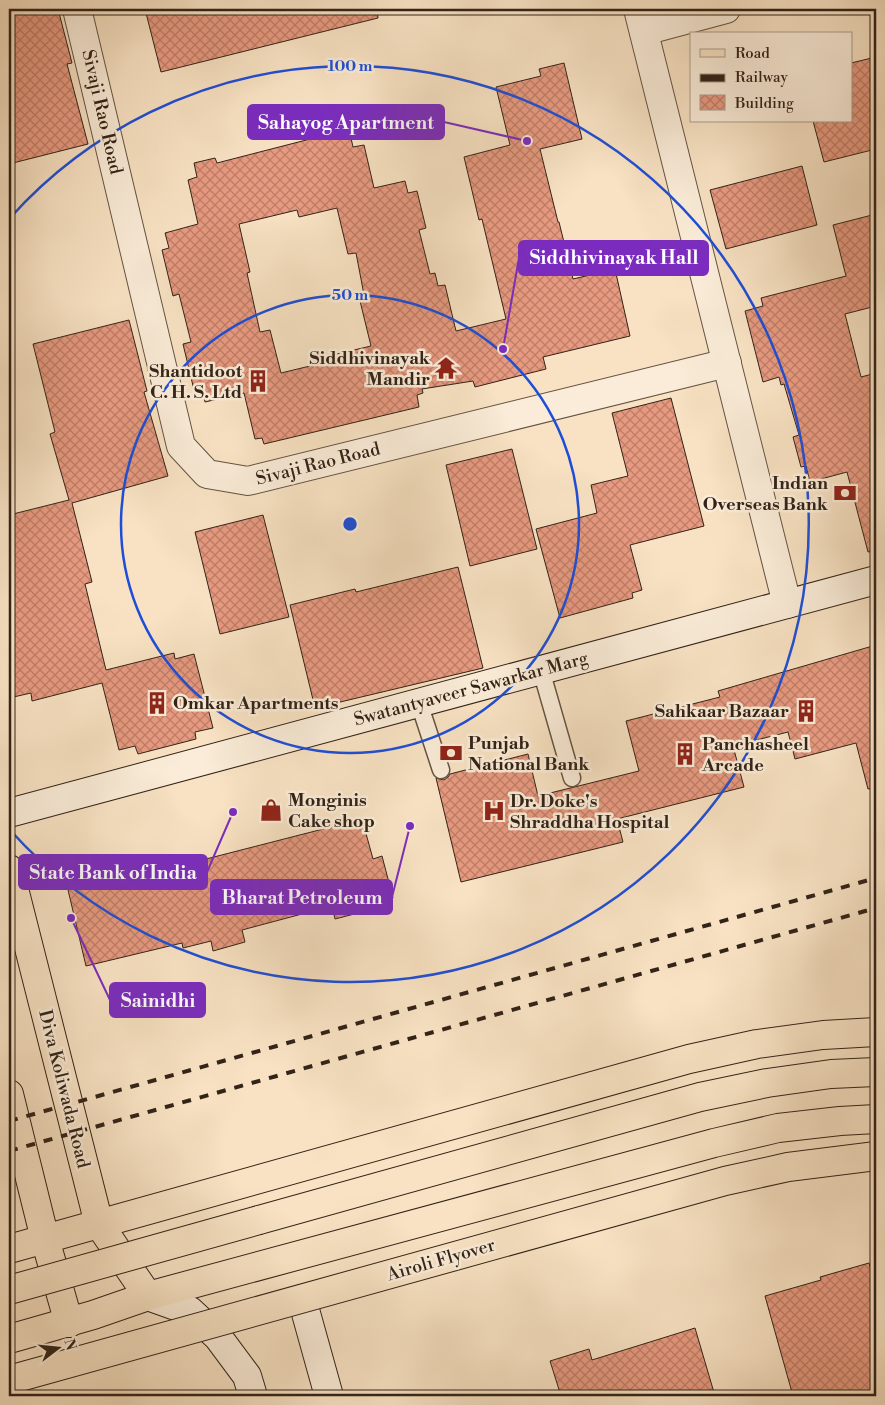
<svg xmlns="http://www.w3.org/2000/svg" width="885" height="1405" font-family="'Libre Bodoni',serif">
<defs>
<pattern id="building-cross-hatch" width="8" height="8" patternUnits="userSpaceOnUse" patternTransform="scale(1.25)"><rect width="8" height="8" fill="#e89a80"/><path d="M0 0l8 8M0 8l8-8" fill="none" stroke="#bd7d68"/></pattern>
</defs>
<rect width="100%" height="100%" fill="#f8e2c3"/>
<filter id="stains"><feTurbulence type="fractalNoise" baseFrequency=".004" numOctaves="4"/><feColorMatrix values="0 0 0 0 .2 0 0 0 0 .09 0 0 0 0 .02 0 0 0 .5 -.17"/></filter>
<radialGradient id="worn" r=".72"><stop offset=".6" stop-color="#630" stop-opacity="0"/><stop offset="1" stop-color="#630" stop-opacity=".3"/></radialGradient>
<!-- building -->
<g fill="url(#building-cross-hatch)" stroke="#322318" fill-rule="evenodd">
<polygon points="9,9 58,9 72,63 67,64 88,144 9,164"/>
<polygon points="145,9 377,9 378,18 161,72"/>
<polygon points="876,57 876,149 824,162 813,121 851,121 851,63"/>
<path d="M564,63L582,139L540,149L558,222H559L573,279L615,269L630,336L543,357L546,369L475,387L473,381L422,389L423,393L417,395L419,407L264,444L262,438L255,439L244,393L205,402L202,388L194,390L183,344L191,342L179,294L173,296L162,250L169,248L165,233L198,224L188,180L197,177L194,163L215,158L217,163L349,129L353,147L364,145L374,188L405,181L408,193L417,191L426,228L419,230L430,274L435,273L438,286L445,285L456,331L506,319L482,219L479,220L464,157L510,145L496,87L541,76L539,69ZM337,208L348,254L356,253L365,300L360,301L371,346L337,354L339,359L281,373L270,330L260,332L247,273L250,272L239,224L297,210L299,217Z"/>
<polygon points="802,166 817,225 726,249 710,190"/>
<polygon points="876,214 876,306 845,314 861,377 876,373 876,551 868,552 847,472 810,482 806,466 801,467 793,437 799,435 784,384 781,385 779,377 763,382 745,311 763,306 761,298 846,276 833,225"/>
<polygon points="129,320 147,391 144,392 168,476 72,503 92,582 85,584 106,670 174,653 175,659 194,654 213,728 195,732 196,739 138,754 135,746 119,750 102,683 32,701 31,693 9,698 9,515 69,500 50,434 55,432 33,344"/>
<polygon points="671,398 704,526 630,545 642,590 632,593 633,598 560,618 536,529 597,513 591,485 628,476 612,413"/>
<polygon points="512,449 537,549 470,566 446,465"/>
<polygon points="263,515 289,617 220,634 195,532"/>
<polygon points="458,567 483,668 315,708 290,605 355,589 356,592"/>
<polygon points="876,645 876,788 868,789 856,743 795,759 788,732 733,746 744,787 617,819 623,842 461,882 436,778 444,780 448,777 450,774 528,754 538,796 639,771 626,721 720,697 718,691"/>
<polygon points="362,819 373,859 382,856 393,898 361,906 362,912 335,919 332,906 242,930 245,942 213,951 211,941 183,948 182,943 86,966 64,873 131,857 136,877"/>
<polygon points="869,1263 876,1288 876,1396 793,1396 765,1296 821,1280 820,1277"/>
<polygon points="695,1328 715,1396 561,1396 550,1361 589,1349 592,1360"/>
</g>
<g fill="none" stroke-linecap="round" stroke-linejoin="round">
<defs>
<g id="lane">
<polyline points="541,670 572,778"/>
<polyline points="419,703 441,770"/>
</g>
<g id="street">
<polyline points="77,9 181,446 207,474 248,481 727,363"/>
<polyline points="638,9 787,604"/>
<polyline points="644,31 726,9"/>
</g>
<g id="secondary">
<polyline points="9,813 876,580"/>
<polyline points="148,1296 190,1311 218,1337 247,1376 253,1396"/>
<polyline points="302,1299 329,1396"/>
</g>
<g id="primary">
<polyline points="9,869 99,1224 148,1296"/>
<polyline points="9,1094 45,1239 69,1323"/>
<polyline points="259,1220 700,1097 767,1083 831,1074 876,1072"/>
<polyline points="9,1249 689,1059 757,1044 823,1035 876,1032"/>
<polyline points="9,1339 93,1315 148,1296 714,1143 778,1128 840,1121 876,1119"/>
</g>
</defs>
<!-- lane casing -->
<use href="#lane" stroke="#645343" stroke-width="19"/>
<!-- street casing -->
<use href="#street" stroke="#645343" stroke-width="30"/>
<!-- secondary casing -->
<use href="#secondary" stroke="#322318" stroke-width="30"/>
<!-- primary casing -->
<use href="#primary" stroke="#322318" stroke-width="30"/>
<!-- lane -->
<use href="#lane" stroke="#faecd8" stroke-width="16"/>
<!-- street -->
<use href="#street" stroke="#faecd8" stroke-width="28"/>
<!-- secondary -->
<use href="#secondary" stroke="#faecd8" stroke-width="28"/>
<!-- primary -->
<use href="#primary" stroke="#f8e2c3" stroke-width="28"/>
<!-- rail -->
<g stroke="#322318" stroke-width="4" stroke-dasharray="9 9" stroke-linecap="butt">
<polyline points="9,1121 876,878"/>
<polyline points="9,1151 876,908"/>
</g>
<defs>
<g id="primary-bridge">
<polyline points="9,1290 259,1220"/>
<polyline points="9,1380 725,1181 788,1167 876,1156"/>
</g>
</defs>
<!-- primary-bridge casing -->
<use href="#primary-bridge" stroke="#322318" stroke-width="30" stroke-linecap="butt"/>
<!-- primary-bridge -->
<use href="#primary-bridge" stroke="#f8e2c3" stroke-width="28"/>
</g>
<!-- distance rings -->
<g fill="none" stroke="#1d4ed8" stroke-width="2.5">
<circle cx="350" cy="524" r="229"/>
<path d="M10 218A458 458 0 1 1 10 830"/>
</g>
<!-- icons -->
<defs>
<symbol id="temple-bare" viewBox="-9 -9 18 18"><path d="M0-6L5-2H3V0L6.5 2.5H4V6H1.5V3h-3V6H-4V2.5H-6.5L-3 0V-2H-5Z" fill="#8f2418" stroke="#faecd8" stroke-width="2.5" paint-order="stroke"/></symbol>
<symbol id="building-bare" viewBox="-9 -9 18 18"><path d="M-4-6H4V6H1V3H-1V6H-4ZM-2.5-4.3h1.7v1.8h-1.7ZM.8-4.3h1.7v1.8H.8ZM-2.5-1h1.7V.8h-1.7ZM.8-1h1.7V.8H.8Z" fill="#8f2418" stroke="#faecd8" stroke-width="2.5" paint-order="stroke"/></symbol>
<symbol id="bank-bare" viewBox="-9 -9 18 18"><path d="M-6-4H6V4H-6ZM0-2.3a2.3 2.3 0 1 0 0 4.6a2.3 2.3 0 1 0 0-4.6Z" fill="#8f2418" stroke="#faecd8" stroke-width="2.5" paint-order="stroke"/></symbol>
<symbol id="shop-bare" viewBox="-9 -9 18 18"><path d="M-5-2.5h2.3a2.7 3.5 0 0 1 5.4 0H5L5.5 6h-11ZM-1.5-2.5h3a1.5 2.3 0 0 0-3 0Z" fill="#8f2418" stroke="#faecd8" stroke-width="2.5" paint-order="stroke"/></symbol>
<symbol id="hospital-bare" viewBox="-9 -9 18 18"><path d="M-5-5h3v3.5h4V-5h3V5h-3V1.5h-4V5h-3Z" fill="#8f2418" stroke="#faecd8" stroke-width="2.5" paint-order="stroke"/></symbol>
</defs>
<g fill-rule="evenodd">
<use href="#temple-bare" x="430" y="352" width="32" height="32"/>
<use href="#building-bare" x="242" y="365" width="32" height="32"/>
<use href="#bank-bare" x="829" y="477" width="32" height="32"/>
<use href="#building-bare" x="141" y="687" width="32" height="32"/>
<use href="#building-bare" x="790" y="695" width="32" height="32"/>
<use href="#bank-bare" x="435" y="737" width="32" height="32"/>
<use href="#building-bare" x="669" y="738" width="32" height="32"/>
<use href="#shop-bare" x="255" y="794" width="32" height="32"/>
<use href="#hospital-bare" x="478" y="795" width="32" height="32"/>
</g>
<g text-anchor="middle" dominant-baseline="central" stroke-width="5" stroke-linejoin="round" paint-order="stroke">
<!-- street labels -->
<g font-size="18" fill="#322318" stroke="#faecd8">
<text transform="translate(102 112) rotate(77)">Sivaji Rao Road</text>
<text transform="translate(318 464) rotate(-14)">Sivaji Rao Road</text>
<text transform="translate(471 689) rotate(-15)">Swatantyaveer Sawarkar Marg</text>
<text transform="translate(64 1089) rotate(76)">Diva Koliwada Road</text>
<text transform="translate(441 1260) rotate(-16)">Airoli Flyover</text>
</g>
<!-- poi labels -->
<g font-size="18" font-weight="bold" fill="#322318" stroke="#faecd8" text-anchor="start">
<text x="430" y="358" text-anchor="end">Siddhivinayak<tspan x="430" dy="21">Mandir</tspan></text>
<text x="242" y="371" text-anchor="end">Shantidoot<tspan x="242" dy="21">C. H. S. Ltd</tspan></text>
<text x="828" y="483" text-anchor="end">Indian<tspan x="828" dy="21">Overseas Bank</tspan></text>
<text x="173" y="703">Omkar Apartments</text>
<text x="789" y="711" text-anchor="end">Sahkaar Bazaar</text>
<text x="468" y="743">Punjab<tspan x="468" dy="21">National Bank</tspan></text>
<text x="702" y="744">Panchasheel<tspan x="702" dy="21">Arcade</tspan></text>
<text x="288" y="800">Monginis<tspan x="288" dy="21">Cake shop</tspan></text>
<text x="510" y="801">Dr. Doke's<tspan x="510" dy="21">Shraddha Hospital</tspan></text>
</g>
</g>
<circle cx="350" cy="524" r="8" fill="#1d4ed8" stroke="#faecd8" stroke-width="2.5"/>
<g font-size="15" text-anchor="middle" font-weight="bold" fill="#1d4ed8" stroke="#faecd8" stroke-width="5" stroke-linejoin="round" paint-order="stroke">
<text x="350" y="71">100 m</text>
<text x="350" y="300">50 m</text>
</g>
<!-- callouts -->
<path fill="none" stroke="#7b2cbf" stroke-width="2" d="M527 141L444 122M503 349L519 258M233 812L207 872M410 826L392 897M71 918L110 1000"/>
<g fill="#7b2cbf" stroke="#faecd8" stroke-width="2">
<circle cx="527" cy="141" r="5"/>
<circle cx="503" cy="349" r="5"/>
<circle cx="233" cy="812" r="5"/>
<circle cx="410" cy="826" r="5"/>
<circle cx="71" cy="918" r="5"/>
</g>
<g fill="#7b2cbf" stroke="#7b2cbf" stroke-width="2">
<rect x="248" y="105" width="196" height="34" rx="5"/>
<rect x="519" y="241" width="189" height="34" rx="5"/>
<rect x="19" y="855" width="188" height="34" rx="5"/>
<rect x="211" y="880" width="181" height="34" rx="5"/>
<rect x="110" y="983" width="95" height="34" rx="5"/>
</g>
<g font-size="19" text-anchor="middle" font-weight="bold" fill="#fff">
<text x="346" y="129">Sahayog Apartment</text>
<text x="614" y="264">Siddhivinayak Hall</text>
<text x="113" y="879">State Bank of India</text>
<text x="302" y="904">Bharat Petroleum</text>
<text x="158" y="1007">Sainidhi</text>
</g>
<!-- margin -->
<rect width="885" height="1405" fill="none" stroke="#f8e2c3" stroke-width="30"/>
<rect x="10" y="10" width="865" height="1385" fill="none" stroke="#322318" stroke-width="2.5"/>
<rect x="15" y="15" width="855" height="1375" fill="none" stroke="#322318"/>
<!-- legend -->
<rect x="690" y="32" width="162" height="90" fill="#faecd8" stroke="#aa9c8b"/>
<rect x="700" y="49" width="25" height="8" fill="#f8e2c3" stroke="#aa9c8b"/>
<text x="735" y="58" font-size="15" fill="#322318">Road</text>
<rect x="700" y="74" width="25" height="8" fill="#322318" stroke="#aa9c8b"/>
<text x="735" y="82" font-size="15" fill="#322318">Railway</text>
<rect x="700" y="95" width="25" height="15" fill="url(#building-cross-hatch)" stroke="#aa9c8b"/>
<text x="735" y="108" font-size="15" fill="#322318">Building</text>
<!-- north arrow -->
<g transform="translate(58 1348) rotate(74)" stroke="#faecd8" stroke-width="4" paint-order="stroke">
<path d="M0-4L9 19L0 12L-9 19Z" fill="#322318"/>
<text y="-8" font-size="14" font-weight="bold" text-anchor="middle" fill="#322318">N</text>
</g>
<rect width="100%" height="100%" filter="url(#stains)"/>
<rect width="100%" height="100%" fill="url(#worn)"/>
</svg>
